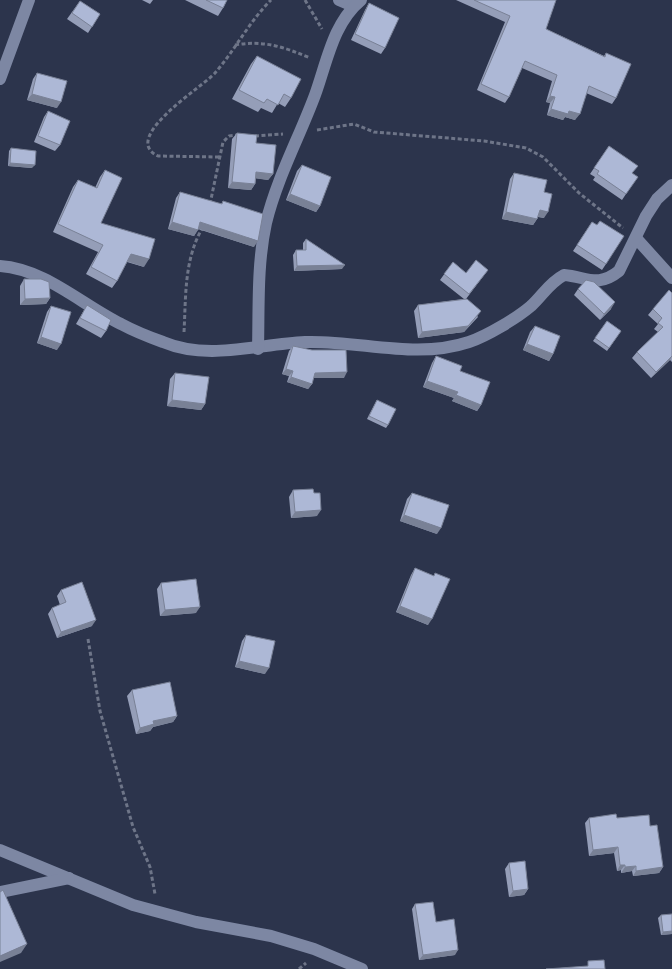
<svg xmlns="http://www.w3.org/2000/svg" width="672" height="969" font-family="Overpass,sans-serif">
<rect width="100%" height="100%" fill="#2c344c"/>
<g fill="none" stroke-linecap="round" stroke-linejoin="round">
<!-- path -->
<g stroke="#6e7588" stroke-width="3" stroke-dasharray="4 2.5" stroke-linecap="butt">
<polyline points="305,0 322,29"/>
<path d="M235,45C264,40 284,47 310,58"/>
<polyline points="317,130 354,124 374,132 484,141 526,148 543,157 579,193 623,228"/>
<polyline points="255,136 283,134"/>
<path d="M219,157L158,156C119,138 204,86 215,73C235,50 249,22 271,0"/>
<polyline points="210,204 223,142 229,136 238,135"/>
<path d="M184,332C186,295 184,259 203,227"/>
<polyline points="88,639 100,711 133,827 150,867 155,894"/>
<polyline points="299,969 306,963"/>
</g>
<!-- minor -->
<g stroke="#7d87a3" stroke-width="12">
<polyline points="339,0 353,6"/>
<polyline points="0,79 29,0"/>
<polyline points="636,238 672,278"/>
<path d="M0,266C45,269 82,305 121,324C134,331 149,337 163,342C208,361 258,344 305,342C360,340 415,360 469,342C487,336 517,318 531,306C543,295 549,283 564,275C587,277 598,288 619,271L646,216L657,199L672,185"/>
<path d="M258,349C259,307 257,264 266,223C277,178 299,138 315,95C327,62 333,23 361,0"/>
<polyline points="0,850 133,905 196,922 271,936 314,949 362,969"/>
<polyline points="0,892 69,878"/>
</g>
</g>
<!-- wall -->
<g fill="#959eb8">
<polygon points="142,0 153,0 150,4"/>
<polygon points="185,0 227,0 223,8 218,16"/>
<polygon points="456,0 556,0 546,29 604,56 606,53 616,98 612,104 586,93 575,120 565,117 563,120 547,115 550,103 546,102 552,81 522,68 509,97 505,103 477,90 505,22"/>
<polygon points="80,1 100,14 88,33 67,19"/>
<polygon points="369,3 385,48 381,54 351,40 365,10"/>
<polygon points="257,56 291,98 285,107 278,103 272,113 261,108 258,112 232,99 251,64"/>
<polygon points="37,73 57,108 27,100 33,79"/>
<polygon points="48,111 60,145 55,151 34,142 44,117"/>
<polygon points="237,133 256,143 273,174 268,180 256,178 255,184 251,190 228,188 232,139"/>
<polygon points="609,146 632,173 626,194 622,200 593,180 595,177 590,174"/>
<polygon points="11,148 32,168 8,166 9,151"/>
<polygon points="302,165 320,206 316,212 286,200 297,171"/>
<polygon points="105,170 101,223 144,267 127,262 117,281 112,288 86,274 98,252 53,232 73,187 78,180 95,188 100,177"/>
<polygon points="514,173 544,192 544,218 538,217 537,219 533,225 502,219 510,179"/>
<polygon points="180,192 221,204 223,201 254,247 198,229 194,236 168,229 176,198"/>
<polygon points="600,221 606,264 602,270 573,251 592,222 597,225"/>
<polygon points="306,239 342,269 294,271 293,255 296,250 303,250 303,243"/>
<polygon points="453,262 466,273 488,270 466,299 478,317 464,332 418,338 414,311 418,305 464,299 440,280"/>
<polygon points="24,279 50,298 46,304 20,305 20,286"/>
<polygon points="578,289 611,309 600,320 574,295"/>
<polygon points="672,293 672,362 670,360 651,378 632,358 637,352 658,332 654,329 658,324 648,315 653,309"/>
<polygon points="87,305 106,331 101,338 76,324"/>
<polygon points="51,306 57,350 37,343 47,312"/>
<polygon points="607,321 621,331 607,351 593,341"/>
<polygon points="535,326 553,354 549,361 523,350 530,332"/>
<polygon points="293,346 344,378 313,378 312,384 308,389 287,382 289,376 282,374 289,351"/>
<polygon points="436,356 460,371 481,405 477,411 452,401 454,398 423,387 432,363"/>
<polygon points="175,373 205,404 201,410 167,406 170,379"/>
<polygon points="377,400 388,425 386,428 367,419"/>
<polygon points="293,490 317,516 291,518 289,497"/>
<polygon points="412,493 437,534 400,521 407,499"/>
<polygon points="415,568 434,576 435,573 428,625 396,612 411,575"/>
<polygon points="161,583 196,613 160,616 157,589"/>
<polygon points="61,590 92,626 57,638 48,614 52,608 60,605 57,596"/>
<polygon points="246,635 265,674 235,667 242,641"/>
<polygon points="132,690 177,716 173,722 153,727 150,731 136,734 127,696"/>
<polygon points="589,818 617,818 650,826 663,867 659,873 633,876 632,871 621,873 621,870 617,871 614,853 589,856 585,823"/>
<polygon points="509,863 528,889 524,895 509,897 505,869"/>
<polygon points="415,904 455,955 419,960 412,909"/>
<polygon points="661,915 672,934 661,935 658,918"/>
</g>
<!-- shaded-wall -->
<g fill="#798196">
<polygon points="32,94 61,102 57,108 27,100"/>
<polygon points="550,96 555,97 550,103 546,102"/>
<polygon points="551,109 569,111 580,114 575,120 565,117 563,120 547,115"/>
<polygon points="10,163 35,165 32,168 8,166"/>
<polygon points="256,172 273,174 268,180 252,178"/>
<polygon points="232,182 255,184 251,190 228,188"/>
<polygon points="290,194 320,206 316,212 286,200"/>
<polygon points="540,210 548,212 544,218 535,216"/>
<polygon points="506,212 537,219 533,225 502,219"/>
<polygon points="172,222 198,230 194,236 168,229"/>
<polygon points="200,222 258,241 254,247 196,228"/>
<polygon points="131,254 149,259 144,267 126,261"/>
<polygon points="345,265 342,269 294,271 297,266"/>
<polygon points="50,298 46,304 20,305 25,299"/>
<polygon points="615,302 611,309 600,320 604,314"/>
<polygon points="481,311 464,332 418,338 422,332"/>
<polygon points="41,337 61,344 57,350 37,343"/>
<polygon points="527,344 553,354 549,361 523,350"/>
<polygon points="672,356 670,360 651,378 656,372"/>
<polygon points="286,369 293,371 289,376 282,374"/>
<polygon points="347,372 344,378 311,378 315,373"/>
<polygon points="291,377 312,384 308,389 287,382"/>
<polygon points="427,381 458,392 454,398 423,387"/>
<polygon points="456,395 481,405 477,411 452,401"/>
<polygon points="172,400 205,404 201,410 167,406"/>
<polygon points="321,510 317,516 291,518 295,512"/>
<polygon points="404,515 441,528 437,534 400,521"/>
<polygon points="400,606 432,619 428,625 396,612"/>
<polygon points="200,607 196,613 160,616 165,610"/>
<polygon points="96,620 92,626 57,638 61,632"/>
<polygon points="239,661 269,668 265,674 235,667"/>
<polygon points="177,716 173,722 153,727 150,731 136,734 140,728 153,721"/>
<polygon points="618,847 614,853 589,856 593,850"/>
<polygon points="620,865 625,865 621,870 617,871"/>
<polygon points="636,866 632,871 621,873 625,867"/>
<polygon points="663,867 659,873 633,876 636,871"/>
<polygon points="528,889 524,895 509,897 513,891"/>
<polygon points="672,931 672,934 661,935 663,932"/>
<polygon points="27,944 21,953 0,962 0,956"/>
<polygon points="458,950 455,955 419,960 423,955"/>
</g>
<!-- building -->
<g fill="#adb8d6" stroke="#798196">
<polygon points="206,0 227,0 223,8"/>
<polygon points="474,0 556,0 546,29 605,57 606,53 631,64 616,98 589,86 580,114 569,111 568,114 551,109 555,97 550,96 557,75 525,61 509,97 481,84 510,16"/>
<polygon points="80,1 100,14 92,27 72,13"/>
<polygon points="369,3 399,18 385,48 355,34"/>
<polygon points="257,56 301,79 291,98 284,94 278,105 267,99 264,103 239,90"/>
<polygon points="37,73 67,81 61,102 32,94"/>
<polygon points="48,111 70,121 60,145 38,136"/>
<polygon points="237,133 257,135 256,143 276,145 273,174 256,172 255,184 232,182"/>
<polygon points="609,146 638,166 632,173 638,177 626,194 597,174 599,171 594,168"/>
<polygon points="11,148 36,151 35,165 10,163"/>
<polygon points="302,165 331,177 320,206 290,194"/>
<polygon points="105,170 122,178 101,223 155,239 149,259 131,254 117,281 91,267 103,245 58,224 78,180 97,188"/>
<polygon points="514,173 547,180 544,192 552,194 548,212 540,210 537,219 506,212"/>
<polygon points="180,192 222,204 223,201 263,214 258,241 200,222 198,230 172,222"/>
<polygon points="600,221 624,236 606,264 577,245 592,222 597,225"/>
<polygon points="306,239 345,265 297,266 296,250 306,250"/>
<polygon points="476,260 488,270 469,294 444,274 453,262 466,273"/>
<polygon points="24,279 41,279 49,282 50,298 25,299"/>
<polygon points="586,280 594,282 615,302 604,314 578,289"/>
<polygon points="669,290 672,293 672,356 656,372 637,352 663,327 658,323 662,318 653,309"/>
<polygon points="467,299 481,311 468,326 422,332 418,305"/>
<polygon points="87,305 111,320 106,331 80,318"/>
<polygon points="51,306 71,312 61,344 41,337"/>
<polygon points="607,321 621,331 609,348 595,338"/>
<polygon points="535,326 560,336 553,354 527,344"/>
<polygon points="293,346 312,350 346,350 347,372 315,373 312,384 291,377 293,371 286,369"/>
<polygon points="436,356 462,366 460,371 490,382 481,405 456,395 458,392 427,381"/>
<polygon points="175,373 209,377 205,404 172,400"/>
<polygon points="377,400 396,409 388,425 369,416"/>
<polygon points="313,489 314,493 320,493 321,510 295,512 293,490"/>
<polygon points="412,493 449,505 441,528 404,515"/>
<polygon points="415,568 434,576 435,573 450,579 432,619 400,606"/>
<polygon points="196,579 200,607 165,610 161,583"/>
<polygon points="82,582 96,620 61,632 52,608 66,602 61,590"/>
<polygon points="246,635 275,641 269,668 239,661"/>
<polygon points="170,682 177,716 153,721 154,724 140,728 132,690"/>
<polygon points="616,814 617,818 649,815 650,826 657,825 663,867 636,871 636,866 625,867 625,865 620,865 618,847 593,850 589,818"/>
<polygon points="525,861 528,889 513,891 509,863"/>
<polygon points="3,890 27,944 0,956 0,892"/>
<polygon points="433,902 436,922 454,919 458,950 423,955 415,904"/>
<polygon points="672,914 672,931 663,932 661,915"/>
<polygon points="604,960 605,969 546,969 588,966 588,961"/>
</g>
</svg>
